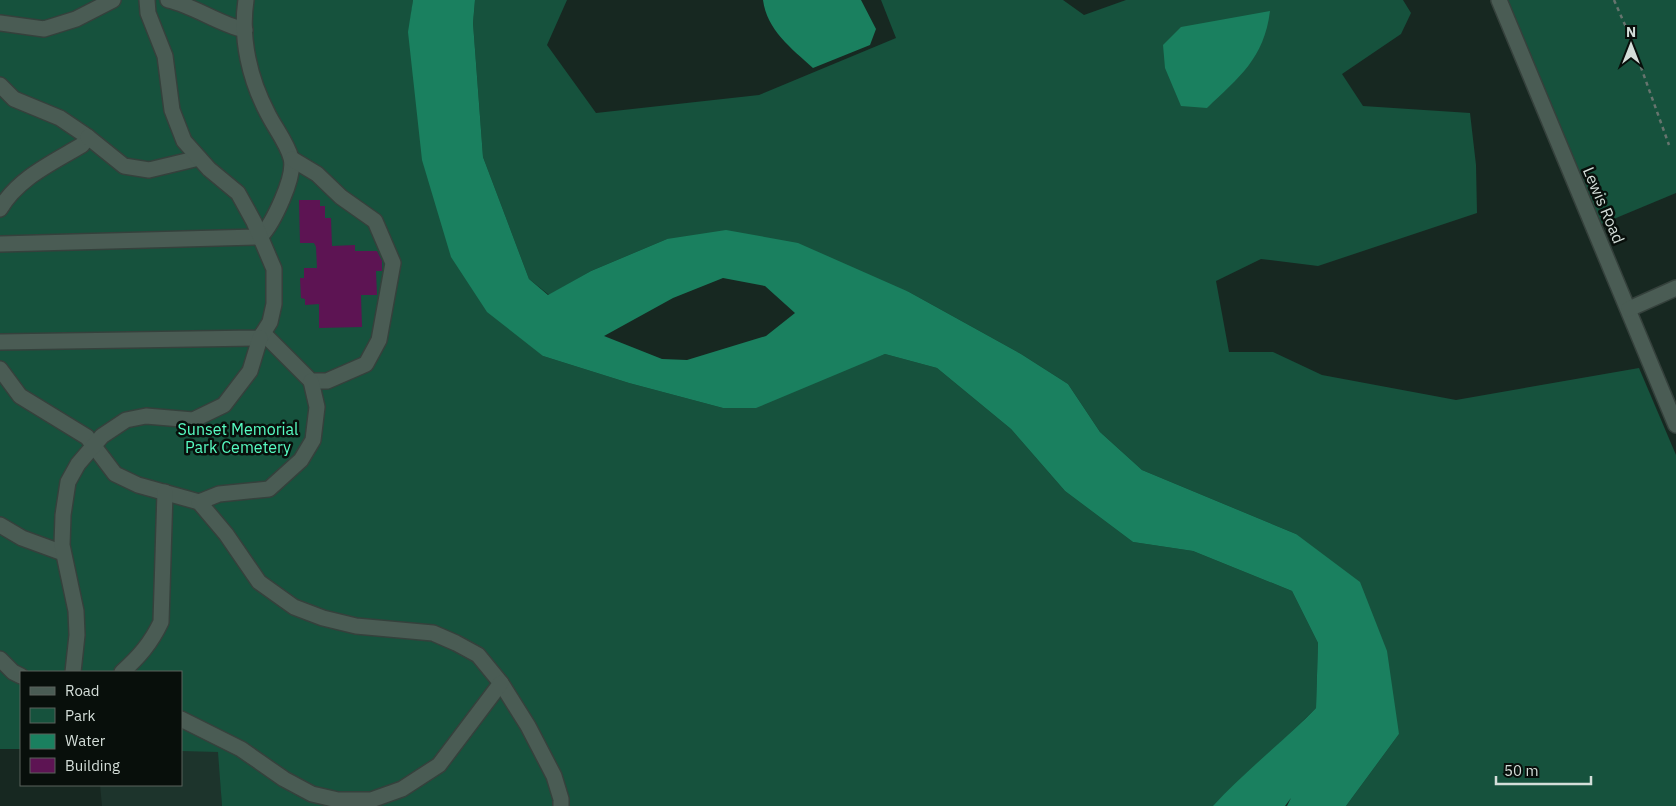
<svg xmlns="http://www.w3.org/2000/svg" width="1676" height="806" font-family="'IBM Plex Sans',sans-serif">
<rect width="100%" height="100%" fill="#172821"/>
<!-- built -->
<polygon fill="#1d342c" points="181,751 219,751 222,806 102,806 100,785 181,785"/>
<!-- green -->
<g fill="#16523d">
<polygon points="0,0 413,0 409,32 543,356 629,383 723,408 823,378 885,354 937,368 1011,429 1065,491 1133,542 1193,551 1292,591 1318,643 1316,708 1216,806 222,806 218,752 181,751 181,672 21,672 21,749 0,749"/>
<polygon points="475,0 567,0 547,45 596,113 759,95 896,38 881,0 1063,0 1084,15 1126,0 1403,0 1411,13 1401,34 1342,74 1363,106 1470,113 1476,165 1477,213 1318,266 1261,259 1216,281 1229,352 1273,352 1322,375 1456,400 1639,368 1676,455 1676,806 1346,806 1399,734 1296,534 1142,470 1100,432 1068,384 1021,354 909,292 667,239 591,271 549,295 529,279 483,157 473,23"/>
<polygon points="1497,0 1676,0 1676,193 1592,228"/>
</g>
<!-- water -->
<g fill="#1a805f" fill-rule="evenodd">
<path d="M413,0H475L473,23L483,157L529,279L548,295L591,271L667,239L726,230L798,243L909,292L1021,354L1068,384L1100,432L1142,470L1296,534L1360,582L1387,651L1399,734L1346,806H1287L1291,798L1285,806H1213C1245,771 1283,742 1316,708L1318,643L1292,591L1193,551L1133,542L1065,491L1011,429L937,368L885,354L756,408H723L629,383L543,356L487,312L451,257L422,160L408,32ZM723,278L765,286L795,313L766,336L687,360L662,359L604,336L673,298Z"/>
<path d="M763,0H861L876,29L870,45L813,68C791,48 767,30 763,0Z"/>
<path d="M1270,11C1264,59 1239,77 1207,108L1181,106L1165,68L1163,45L1181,27Z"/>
</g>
<!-- building -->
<polygon fill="#5d1453" points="299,200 320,200 320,206 325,206 325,218 331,218 332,246 355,245 355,251 377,251 382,261 382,271 376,271 377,295 361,295 362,327 319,328 319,304 305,305 305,299 301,298 300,278 304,278 304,268 317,268 316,247 314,243 300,243"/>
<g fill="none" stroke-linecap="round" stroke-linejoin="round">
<defs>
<g id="minor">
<path d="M168,0C195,6 218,24 245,30"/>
<polyline points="1499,0 1676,425"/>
<polyline points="0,23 44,29 76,19 113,0"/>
<path d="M0,85L14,99L60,118L88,137L82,145C52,163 18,178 0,209"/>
<polyline points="88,137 124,166 149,170 199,158"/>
<path d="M0,244L260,237C273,224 296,176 291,158C287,143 275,128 268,114C250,80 240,39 246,0"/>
<polyline points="1629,309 1676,288"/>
<polyline points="263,333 311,381 327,381 366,364 379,340 393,263 375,221 341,197 317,174 292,159"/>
<polyline points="0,342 260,338 270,322 274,304 274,269 254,222 238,193 209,169 184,141 172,110 165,56 148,13 147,0"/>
<polyline points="0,369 20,396 87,437 115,474 138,485 199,502"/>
<polyline points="311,381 317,407 313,440 301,460 269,489 219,494 199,502 226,534 259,582 294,607 323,618 356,626 433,633 456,643 478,655 501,683 528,726 554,776 561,799 561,806"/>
<polyline points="0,525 22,538 63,553"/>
<polyline points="0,659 13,672 21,676"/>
<polyline points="73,672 77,635 76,611 62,545 63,515 68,482 78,464 102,436 126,420 146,416 193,420 224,405 250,371 260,338"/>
<path d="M122,672C139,657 151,643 161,622L165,492"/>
<polyline points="181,719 241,749 284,779 312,794 338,800 371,800 402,789 439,765 501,683"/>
</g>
</defs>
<!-- minor casing -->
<use href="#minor" stroke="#35413c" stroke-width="18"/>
<!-- path -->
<polyline stroke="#66746e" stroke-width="2.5" stroke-dasharray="4 4" stroke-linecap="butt" points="1614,0 1629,34 1669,145"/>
<!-- minor -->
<use href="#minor" stroke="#4a5c54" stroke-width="15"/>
</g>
<g text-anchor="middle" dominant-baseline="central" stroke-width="5" stroke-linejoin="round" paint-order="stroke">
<!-- street labels -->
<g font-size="16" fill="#d4ded9" stroke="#080f0b">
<text transform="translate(1604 205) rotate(67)">Lewis Road</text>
</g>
<!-- park labels -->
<g font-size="16" fill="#57fcc2" stroke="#080f0b">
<text x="238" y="429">Sunset Memorial<tspan x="238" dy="18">Park Cemetery</tspan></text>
</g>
</g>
<!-- legend -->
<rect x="20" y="671" width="162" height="115" fill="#080f0b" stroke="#5a625d"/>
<rect x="30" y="687" width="25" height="8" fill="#4a5c54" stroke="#5a625d"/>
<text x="65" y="696" font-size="15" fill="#d4ded9">Road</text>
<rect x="30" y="708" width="25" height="15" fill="#16523d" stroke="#5a625d"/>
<text x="65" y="721" font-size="15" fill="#d4ded9">Park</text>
<rect x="30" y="734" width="25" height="15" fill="#1a805f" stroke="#5a625d"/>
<text x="65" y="746" font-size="15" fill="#d4ded9">Water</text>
<rect x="30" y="758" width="25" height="15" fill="#5d1453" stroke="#5a625d"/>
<text x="65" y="771" font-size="15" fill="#d4ded9">Building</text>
<!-- north arrow -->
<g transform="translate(1631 45)" stroke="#080f0b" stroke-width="4" paint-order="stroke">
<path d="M0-4L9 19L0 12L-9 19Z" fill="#d4ded9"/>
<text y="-8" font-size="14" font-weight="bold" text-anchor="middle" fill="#d4ded9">N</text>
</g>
<!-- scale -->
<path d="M1496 776v8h95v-8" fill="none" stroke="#d4ded9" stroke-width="2.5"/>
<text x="1504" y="776" font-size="15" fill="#d4ded9" stroke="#080f0b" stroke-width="4" paint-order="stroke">50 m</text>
</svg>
